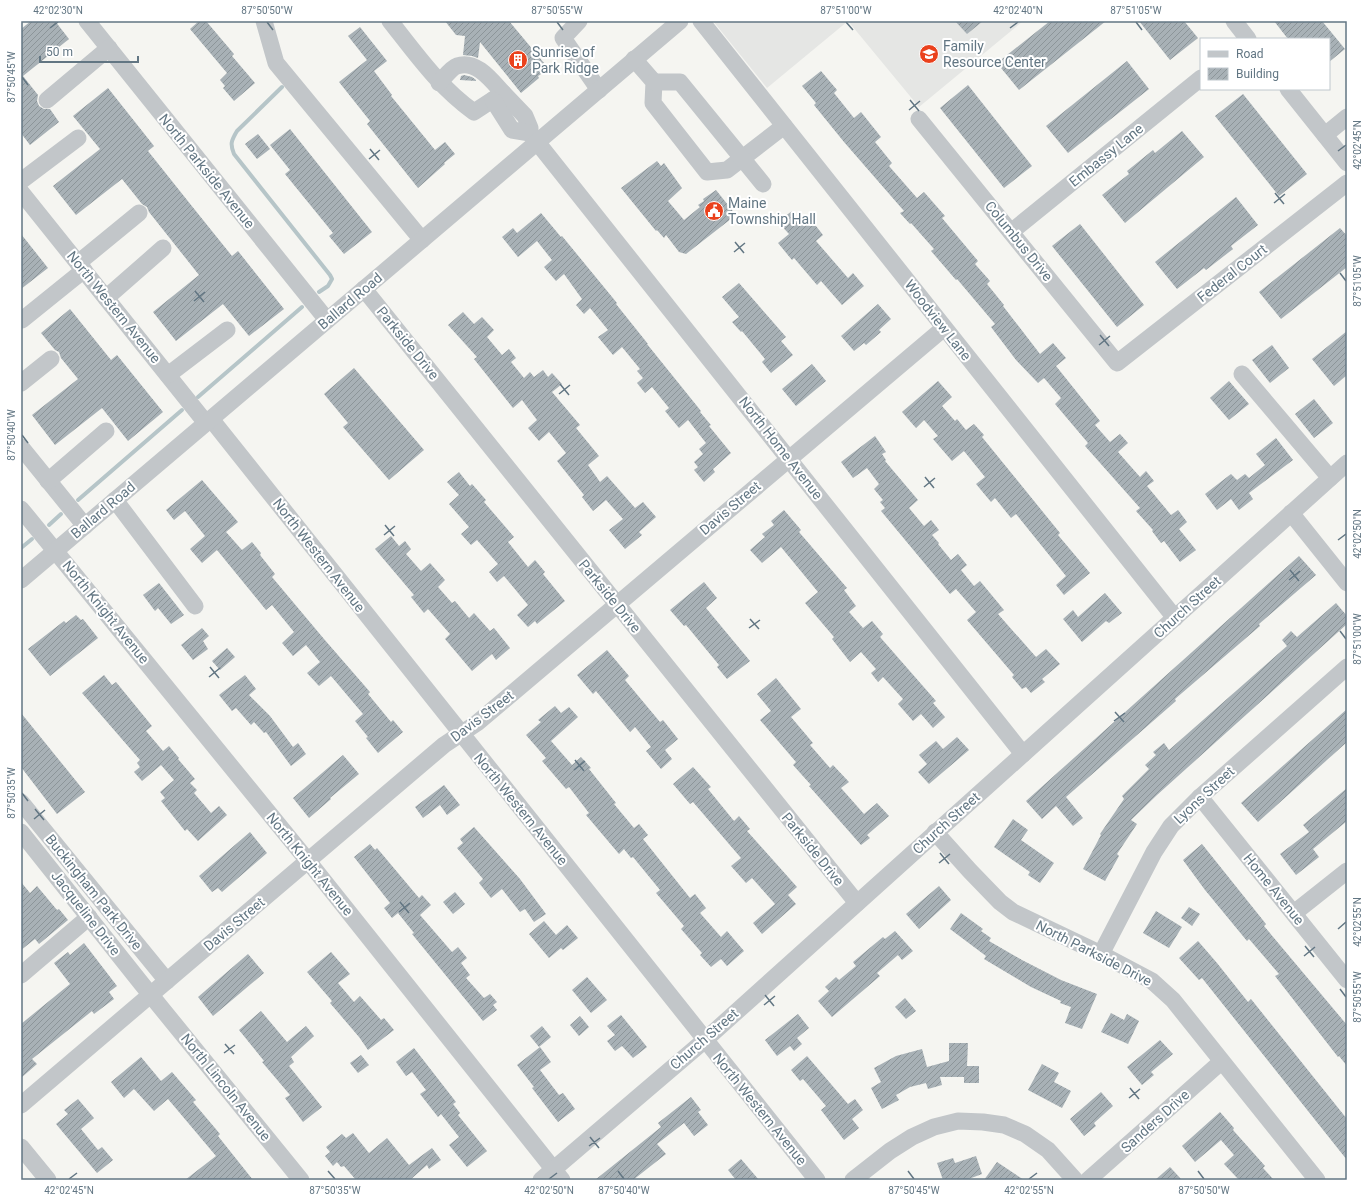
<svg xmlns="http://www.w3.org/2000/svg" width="1368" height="1201" font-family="Roboto,sans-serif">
<defs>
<pattern id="building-hatch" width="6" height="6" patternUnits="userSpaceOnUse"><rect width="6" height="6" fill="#a8b1b6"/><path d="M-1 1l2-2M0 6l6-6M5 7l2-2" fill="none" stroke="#8c9599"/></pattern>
</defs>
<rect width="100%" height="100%" fill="#f5f5f1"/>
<!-- built -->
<polygon fill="#e5e6e4" points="713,21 1023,21 919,107 848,21 767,88"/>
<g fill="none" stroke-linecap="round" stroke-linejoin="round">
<!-- stream -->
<g stroke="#b6c5c8" stroke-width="4">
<path d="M282,87L237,131C231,141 230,144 234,154L330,275L332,279L328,286L319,292"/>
<polyline points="198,397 302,307"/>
<polyline points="78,500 182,410"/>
<polyline points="49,525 61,514"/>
<polyline points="21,548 32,539"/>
</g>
</g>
<!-- building -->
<g fill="url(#building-hatch)">
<polygon points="31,21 55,21 69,39 23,76 38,95 37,101 39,106 44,109 50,109 59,122 30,145 21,133 21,29"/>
<polygon points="199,21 206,21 234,54 232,56 255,83 234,101 223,88 225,86 220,80 227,73 190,29"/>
<polygon points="445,21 509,21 549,69 538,76 539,78 521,93 480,42 478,58 472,56 463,55 465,36 456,35"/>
<polygon points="955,21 983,21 967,34"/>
<polygon points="1050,21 1106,21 1019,90 997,63"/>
<polygon points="1139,21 1184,21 1198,38 1170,60"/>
<polygon points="1274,21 1322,21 1345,49 1329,62 1329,39 1288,39"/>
<polygon points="360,27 387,61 374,71 392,95 391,96 435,150 445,142 455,154 444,163 445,164 418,188 367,124 370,121 339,82 367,60 348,36"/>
<polygon points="1127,61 1149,89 1068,153 1046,126"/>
<polygon points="821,71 837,90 834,93 854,118 861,112 881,137 875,142 892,163 889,166 917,198 924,192 945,216 942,218 978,261 975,264 990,281 987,284 1004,305 1003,306 1040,354 1053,343 1066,358 1056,366 1100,421 1095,425 1110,442 1120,434 1128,443 1118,452 1140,477 1146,471 1154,481 1147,486 1171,515 1178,510 1187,522 1179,529 1196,550 1180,562 1164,541 1161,543 1152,531 1153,530 1136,511 1140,508 1085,446 1088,443 1055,404 1061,398 1044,378 1038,383 1016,360 991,327 995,324 957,279 956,280 931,251 934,249 911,223 910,224 900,213 904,211 844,142 814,105 816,103 802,86"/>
<polygon points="464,75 472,77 476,80 476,81 460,80 461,76"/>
<polygon points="968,85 1032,166 1004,188 940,108"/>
<polygon points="108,88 154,146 148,151 191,205 232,256 238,251 284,309 249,336 223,304 176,341 153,312 199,275 149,212 147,207 142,204 122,179 76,215 53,186 100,149 73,116"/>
<polygon points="1243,94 1307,174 1279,196 1215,116"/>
<polygon points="290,129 372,232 344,254 329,236 333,233 285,174 290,170 270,145"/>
<polygon points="1182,131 1204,157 1125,223 1102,195 1129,174 1127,171 1153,150 1155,153"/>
<polygon points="258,134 270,149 257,159 245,144"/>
<polygon points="657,161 661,166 664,163 682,188 668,201 684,220 700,207 698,205 704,201 703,199 716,190 736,215 686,254 679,252 666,235 664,238 657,230 656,231 621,188"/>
<polygon points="1236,197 1258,225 1231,246 1233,249 1206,270 1204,268 1177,289 1155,262"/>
<polygon points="792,211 801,223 809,217 823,235 816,241 848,278 853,273 864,286 842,305 821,281 817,285 794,258 792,260 778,243 789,234 778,222"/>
<polygon points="541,213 561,237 562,236 617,303 616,304 648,344 647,344 701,411 700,412 711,425 709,426 731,453 713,469 715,472 704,482 694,470 698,467 694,462 703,454 699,449 706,443 688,420 679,428 665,411 669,408 652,387 645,393 637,383 643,378 637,371 640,369 622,347 613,355 598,337 608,330 590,308 584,314 576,305 582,299 564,274 556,281 544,267 552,260 537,241 518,257 502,237 513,228 517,233"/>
<polygon points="1080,224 1144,305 1117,327 1052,246"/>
<polygon points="1340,228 1347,236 1347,267 1281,319 1259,292"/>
<polygon points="21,234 48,268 21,289"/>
<polygon points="739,283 786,337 781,341 793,355 771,373 762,362 765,359 742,331 741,332 732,322 739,317 722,297"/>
<polygon points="878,304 891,319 879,330 881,332 866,345 864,343 854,351 841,336"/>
<polygon points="70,309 111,360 117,355 163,412 128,441 102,408 55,445 32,415 78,379 61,358 59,352 55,350 41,333"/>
<polygon points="463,312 474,324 482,317 494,330 487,337 502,355 509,349 516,358 511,362 524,378 530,372 534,377 543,370 548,377 552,373 562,384 552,392 580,425 576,428 599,456 588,465 600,482 607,476 635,508 643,502 656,517 639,532 642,535 625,549 609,530 623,519 606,500 593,511 582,497 584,495 557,461 566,453 549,432 539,441 528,428 537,420 522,400 513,408 474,359 477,357 448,325"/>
<polygon points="1347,331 1347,375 1334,386 1312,359"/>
<polygon points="1272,345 1289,368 1270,383 1252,360"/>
<polygon points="812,364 826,381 796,406 782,389"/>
<polygon points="354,368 424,450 389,480 343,427 348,423 324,394"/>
<polygon points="938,381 952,397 942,406 955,421 957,419 966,430 974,424 984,435 982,437 1060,533 1058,535 1090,573 1064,595 1056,585 1066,576 1016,514 1011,518 995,498 991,502 976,484 985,477 964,451 952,461 933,439 938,436 924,420 916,428 902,412"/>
<polygon points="1229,381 1249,404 1229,420 1210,398"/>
<polygon points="1314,399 1333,423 1314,438 1295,414"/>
<polygon points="875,436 886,452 882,454 886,460 885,461 918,500 909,508 924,526 931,520 939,530 932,535 939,543 938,544 951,560 958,554 967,565 961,570 974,586 980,581 1004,610 998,614 1036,657 1046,649 1060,664 1042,679 1045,682 1031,693 1026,687 1022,689 1012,677 1014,675 967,620 976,612 956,589 950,594 881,511 885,508 880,502 883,500 874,489 879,484 867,468 853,478 841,462"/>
<polygon points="1276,438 1293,460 1249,493 1253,499 1239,510 1231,499 1217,510 1205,494 1231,474 1237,480 1245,474 1249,478 1265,465 1256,454"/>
<polygon points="459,472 470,486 472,484 486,500 484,502 514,537 508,542 528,567 535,560 545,572 543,574 565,601 537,624 535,621 528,627 517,615 528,605 504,576 497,582 489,572 498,564 477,540 471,545 461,534 469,527 449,504 459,495 447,482"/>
<polygon points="202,480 238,522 226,532 242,550 252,542 261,553 260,555 275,574 272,577 324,639 370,692 368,694 391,722 393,720 403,732 378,753 366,738 368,737 355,721 363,714 331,676 319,686 307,673 320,662 306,645 293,656 282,643 294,632 272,605 266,610 217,550 202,563 190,549 205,536 185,511 174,520 166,510"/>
<polygon points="784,510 801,530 799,532 847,588 844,590 856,606 849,612 863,628 872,621 883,634 880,637 936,701 933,703 945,717 933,728 921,714 913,721 898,704 903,699 883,677 878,682 871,673 876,669 861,652 850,662 832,639 834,637 805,603 818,592 781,547 762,563 750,550 765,537 762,534 774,525 771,521"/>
<polygon points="391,536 399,546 405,541 411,549 406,554 421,571 430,563 445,580 438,587 452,603 455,601 469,618 474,613 490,631 494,628 510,648 496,660 492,654 472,671 445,639 450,634 428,609 424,613 411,597 414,595 375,549"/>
<polygon points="1299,556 1316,575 1259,624 1260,626 1175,699 1176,701 1066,797 1083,818 1073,826 1056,806 1042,819 1026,801"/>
<polygon points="704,582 717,598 706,608 750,661 727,679 717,667 719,665 686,625 684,626 670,610"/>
<polygon points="159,583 184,615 171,624 158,608 155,611 143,595"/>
<polygon points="1105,593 1122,613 1109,623 1106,621 1082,642 1063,619 1073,610 1078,617"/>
<polygon points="1336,603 1347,616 1347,624 1157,795 1131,820 1137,824 1117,854 1119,856 1105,881 1083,869 1101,835 1100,834 1124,799 1122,796 1149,769 1145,765 1156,755 1153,752 1164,743 1169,750 1287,646 1282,640 1291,631 1297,637"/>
<polygon points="76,615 81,620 83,619 98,638 50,676 28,649 64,621 66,623"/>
<polygon points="202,628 209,636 203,641 208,649 193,660 181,645"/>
<polygon points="227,648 235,657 220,670 212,661"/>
<polygon points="607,650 629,676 625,680 660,722 663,720 678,739 665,750 672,759 661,769 646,751 651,747 635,727 630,732 596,691 593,694 577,675"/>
<polygon points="104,675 112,685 116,682 152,726 146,731 163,751 169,746 179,758 178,759 195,779 190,783 197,790 194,793 211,813 219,806 227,815 198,841 187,829 185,831 161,801 165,798 160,792 174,780 161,765 142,781 134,772 140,767 137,763 140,760 82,693"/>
<polygon points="245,675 256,689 249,695 270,716 293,747 298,743 306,754 291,766 266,732 264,733 254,722 251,725 236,708 232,711 219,695"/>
<polygon points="776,678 801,709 791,717 813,743 810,745 830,768 833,765 849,782 841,788 864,814 877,803 889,816 867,835 870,838 861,845 809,786 811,785 793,765 796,762 760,720 771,711 757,694"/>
<polygon points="555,706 561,713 569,707 578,717 551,741 572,765 581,757 591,768 589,769 616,803 614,804 634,828 639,824 648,835 643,839 690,898 695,894 706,908 700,913 721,937 727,931 744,951 727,966 721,959 711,967 700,955 702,953 681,929 684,926 656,893 660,890 633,857 631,858 624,849 619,854 586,815 589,813 569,787 566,789 542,761 546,758 526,735 541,722 538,720"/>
<polygon points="1347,709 1347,742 1258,822 1241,803"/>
<polygon points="21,713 85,792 57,814 21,767"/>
<polygon points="957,737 969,750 929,784 918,772 927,764 919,755 936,741 943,749"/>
<polygon points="343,755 359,774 330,798 331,799 309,818 293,798"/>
<polygon points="693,767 711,787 708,789 734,821 739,816 750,829 747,831 797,887 788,895 796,904 762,934 753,923 775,904 752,878 746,883 731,866 741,858 693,802 690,804 673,784"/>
<polygon points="444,785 460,805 447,815 440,805 423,818 415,807"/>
<polygon points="1347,788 1347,821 1313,849 1319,857 1296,875 1280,854 1309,832 1303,825"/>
<polygon points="1013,819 1028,830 1021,840 1054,863 1040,883 1028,875 1030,872 994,847"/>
<polygon points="474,827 520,879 546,914 534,922 525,909 520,912 502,889 491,898 479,883 483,879 457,848 463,843 460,839"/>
<polygon points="250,832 267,853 222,892 218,888 212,892 199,876"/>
<polygon points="370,844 375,850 377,848 419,898 422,895 431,905 420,915 452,952 458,947 467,958 461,963 470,975 466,978 484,998 490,994 497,1002 493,1005 497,1010 483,1021 412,934 414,933 398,913 392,918 384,908 390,903 354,857"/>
<polygon points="1202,844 1266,924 1264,926 1347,1025 1347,1066 1339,1056 1338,1057 1275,976 1279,974 1249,939 1247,941 1205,890 1183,860"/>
<polygon points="21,882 30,893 37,886 57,910 59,909 68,920 39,944 35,939 21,950"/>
<polygon points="939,886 951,900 919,929 906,914"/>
<polygon points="455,892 465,904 453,914 443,902"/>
<polygon points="1189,907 1200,914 1192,926 1181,918"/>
<polygon points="1156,911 1182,927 1169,948 1143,933"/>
<polygon points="961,913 983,929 981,931 991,938 989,941 1022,960 1061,980 1097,994 1082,1029 1065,1023 1071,1007 1060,1003 1061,1001 1031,987 984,959 986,956 950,929"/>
<polygon points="544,921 556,935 567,925 578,938 563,950 561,948 549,958 529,934"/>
<polygon points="895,931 913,951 902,960 898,955 877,973 880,976 832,1017 818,1001 829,991 825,987 836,977 839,980 856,966 853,962 883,937 885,939"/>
<polygon points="1198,941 1217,963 1248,1002 1251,999 1347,1119 1347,1160 1202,978 1199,980 1179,958"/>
<polygon points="84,943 117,986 109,992 114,999 94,1014 92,1011 32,1059 37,1064 21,1078 21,1024 70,984 54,963 68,952 70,955"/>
<polygon points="331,952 350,974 338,983 354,1002 360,996 381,1020 384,1018 394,1030 368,1050 359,1037 330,1003 332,1001 307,972"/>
<polygon points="248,954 264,973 213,1016 198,997"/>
<polygon points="587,977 607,1000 591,1013 572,990"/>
<polygon points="905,998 916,1011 906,1019 895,1007"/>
<polygon points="261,1011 287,1042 306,1026 314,1036 291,1057 294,1062 289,1066 322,1107 303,1122 285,1098 290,1095 262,1062 264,1061 239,1030"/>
<polygon points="1111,1013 1124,1020 1127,1014 1139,1021 1128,1044 1101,1032"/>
<polygon points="798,1014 809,1028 797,1038 802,1044 794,1051 790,1046 777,1056 765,1040"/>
<polygon points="621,1015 647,1047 633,1058 622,1046 615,1051 607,1041 615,1035 607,1026"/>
<polygon points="580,1016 589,1027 579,1036 570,1025"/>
<polygon points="542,1026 551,1037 539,1047 530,1036"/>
<polygon points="1160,1040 1173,1054 1151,1072 1154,1075 1142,1085 1127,1067"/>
<polygon points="949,1043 968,1043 967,1066 979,1066 979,1083 964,1083 964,1077 940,1077 942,1085 928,1089 926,1083 910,1087 896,1095 899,1100 882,1109 871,1088 881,1082 874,1068 896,1056 922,1049 927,1067 949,1061"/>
<polygon points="540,1047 551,1062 540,1070 559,1095 563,1093 575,1109 558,1122 532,1088 534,1087 517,1065"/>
<polygon points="414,1048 456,1102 453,1104 460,1113 458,1115 487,1151 467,1167 449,1145 459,1137 441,1114 438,1117 420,1094 426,1090 412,1072 406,1076 396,1062"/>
<polygon points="361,1055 369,1065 358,1073 350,1063"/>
<polygon points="807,1056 848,1104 855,1099 863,1110 852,1119 859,1128 844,1140 821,1110 826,1106 803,1079 800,1081 791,1070"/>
<polygon points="141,1057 161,1081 172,1072 196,1100 193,1102 220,1134 218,1136 253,1180 185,1180 216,1156 168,1099 154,1111 134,1089 124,1098 111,1082"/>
<polygon points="1042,1064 1059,1073 1054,1082 1071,1091 1062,1108 1028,1090"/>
<polygon points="1101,1092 1113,1106 1094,1123 1096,1126 1084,1136 1070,1119"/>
<polygon points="691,1097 701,1110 698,1112 708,1125 694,1136 684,1123 657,1144 666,1154 633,1180 595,1180 661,1127 658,1123"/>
<polygon points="78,1099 94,1118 81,1129 98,1150 102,1147 113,1160 97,1173 56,1124 68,1114 64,1110"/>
<polygon points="1220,1112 1234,1128 1233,1130 1265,1166 1263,1168 1274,1180 1239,1180 1224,1164 1234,1155 1221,1140 1195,1162 1182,1146"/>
<polygon points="353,1133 369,1153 387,1138 409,1165 432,1148 441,1160 429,1169 427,1165 410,1180 356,1180 344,1166 341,1167 337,1162 333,1166 325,1156 330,1152 326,1147 342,1134 346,1138"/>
<polygon points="976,1156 982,1174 966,1180 943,1180 937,1163 953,1158 955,1163"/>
<polygon points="741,1159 759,1180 736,1180 728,1170"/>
<polygon points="997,1162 1024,1180 984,1180"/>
<polygon points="1170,1167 1182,1180 1155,1180"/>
</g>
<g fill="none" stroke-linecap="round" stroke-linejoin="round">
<!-- minor -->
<g stroke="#c2c6c9" stroke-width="17">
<polyline points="87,21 327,320"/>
<polyline points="264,21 276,63 422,240"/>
<path d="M390,21C416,54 440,88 474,112L503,93L525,116L530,128V133L537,142L1023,754"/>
<polyline points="579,21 563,38 599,90"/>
<polyline points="701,21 1175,618"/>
<polyline points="1234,21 1248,39"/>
<polyline points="634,59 654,82 653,103 707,172 727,170 784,126"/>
<polyline points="654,82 680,82 763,184"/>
<path d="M439,83C444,78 451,68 457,66C476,59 492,81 503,93"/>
<polyline points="1288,89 1347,163"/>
<polyline points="47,100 109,48"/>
<polyline points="493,100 512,130 530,133"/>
<polyline points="919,119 1117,363 1347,183"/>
<polyline points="1325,135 1347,117"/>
<polyline points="21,181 78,138"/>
<polyline points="21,192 206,423"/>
<polyline points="1011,232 1201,78"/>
<polyline points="78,263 139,213"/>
<polyline points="364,289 857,903"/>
<polyline points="106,298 163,248"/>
<polyline points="22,320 84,270"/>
<polyline points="1242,374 1330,478"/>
<polyline points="168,375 227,330"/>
<polyline points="21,383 51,359"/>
<polyline points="211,419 817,1180"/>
<polyline points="21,447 85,526"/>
<polyline points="48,481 106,431"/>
<polyline points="115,500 195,606"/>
<polyline points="21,509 308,861 562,1180"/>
<polyline points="1291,513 1347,583"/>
<polyline points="21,580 680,21"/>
<polyline points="1200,797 1347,980"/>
<polyline points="21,802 167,981"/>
<polyline points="21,832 141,983 301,1180"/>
<polyline points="935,832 970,871 1000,902 1013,912 1101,954 1152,981 1173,1000 1317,1180"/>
<polyline points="1294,913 1347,871"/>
<polyline points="1101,954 1154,852 1171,826 1200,797 1347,667"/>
<polyline points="21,975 89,917"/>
<polyline points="21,1105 444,745 477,723 944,328"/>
<polyline points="21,1147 48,1180"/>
<polyline points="541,1180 705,1040 1347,463"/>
<polyline points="853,1180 890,1151 912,1137 934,1127 958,1121 983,1122 1004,1125 1025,1134 1048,1150 1075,1180"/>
<polyline points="1088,1180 1221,1062"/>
</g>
</g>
<!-- ticks -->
<path fill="none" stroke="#627683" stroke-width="1.5" d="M267,22L273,30M557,22L563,30M846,22L853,30M1136,22L1142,30M50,28L58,22M1010,28L1018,22M22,77L28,85M910,100L919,111M909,110L920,101M370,149L379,160M1338,151L1346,145M369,159L380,150M1275,193L1284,204M1274,203L1285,194M735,242L744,253M734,252L745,243M1340,273L1346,281M195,291L204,302M194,301L205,292M1100,335L1109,346M1099,345L1110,336M560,384L569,395M559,394L570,385M22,435L28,443M925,477L934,488M924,487L935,478M385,525L394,536M384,535L395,526M1338,540L1346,534M1290,570L1299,581M1289,580L1300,571M750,619L759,629M749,628L760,620M1340,631L1346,639M210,667L219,678M209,677L220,668M1115,712L1124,722M1114,721L1125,713M575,760L584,771M574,770L585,761M22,793L28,801M35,809L44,820M34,819L45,810M940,853L949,864M939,863L950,854M400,902L409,913M399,912L410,903M1338,929L1346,922M1305,946L1314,957M1304,956L1315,947M1340,989L1346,997M765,995L774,1006M764,1005L775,996M225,1044L234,1054M224,1053L235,1045M1130,1088L1139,1099M1129,1098L1140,1089M590,1137L599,1148M589,1146L600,1138M328,1171L335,1179M618,1171L624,1179M908,1171L914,1179M1198,1171L1204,1179M69,1179L77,1173M549,1179L557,1173M1029,1179L1037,1173"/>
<!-- icons -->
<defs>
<symbol id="school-disc" viewBox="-11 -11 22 22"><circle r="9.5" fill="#ea411c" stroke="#fff"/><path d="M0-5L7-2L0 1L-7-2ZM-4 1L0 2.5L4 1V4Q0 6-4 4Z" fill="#fff"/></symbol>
<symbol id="building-disc" viewBox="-11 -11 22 22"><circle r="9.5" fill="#ea411c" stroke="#fff"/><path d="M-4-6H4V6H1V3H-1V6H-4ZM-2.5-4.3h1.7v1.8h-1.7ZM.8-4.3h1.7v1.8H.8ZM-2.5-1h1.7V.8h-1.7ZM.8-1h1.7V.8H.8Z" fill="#fff"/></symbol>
<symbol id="civic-disc" viewBox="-11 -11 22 22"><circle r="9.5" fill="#ea411c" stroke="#fff"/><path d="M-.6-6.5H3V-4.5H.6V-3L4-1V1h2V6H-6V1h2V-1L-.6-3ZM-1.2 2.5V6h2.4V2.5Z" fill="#fff"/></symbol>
</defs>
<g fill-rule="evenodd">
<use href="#school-disc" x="918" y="43" width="22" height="22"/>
<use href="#building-disc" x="507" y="49" width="22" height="22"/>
<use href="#civic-disc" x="703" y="200" width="22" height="22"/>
</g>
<g text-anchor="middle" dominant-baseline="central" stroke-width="4" stroke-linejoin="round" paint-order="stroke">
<!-- poi labels -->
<g font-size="14" fill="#627683" stroke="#fff" text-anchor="start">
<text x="943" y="46">Family<tspan x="943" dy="16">Resource Center</tspan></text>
<text x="532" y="52">Sunrise of<tspan x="532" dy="16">Park Ridge</tspan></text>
<text x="728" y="203">Maine<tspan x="728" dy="16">Township Hall</tspan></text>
</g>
<!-- street labels -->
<g font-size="14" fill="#627683" stroke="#fff">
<text transform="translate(1106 155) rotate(-39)">Embassy Lane</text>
<text transform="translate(207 171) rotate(51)">North Parkside Avenue</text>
<text transform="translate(1019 241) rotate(51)">Columbus Drive</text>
<text transform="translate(1232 273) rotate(-38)">Federal Court</text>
<text transform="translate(350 301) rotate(-40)">Ballard Road</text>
<text transform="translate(114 307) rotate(51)">North Western Avenue</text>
<text transform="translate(938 320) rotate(52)">Woodview Lane</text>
<text transform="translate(408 343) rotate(51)">Parkside Drive</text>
<text transform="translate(781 448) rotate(52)">North Home Avenue</text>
<text transform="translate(730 508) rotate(-40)">Davis Street</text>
<text transform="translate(103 510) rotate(-40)">Ballard Road</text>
<text transform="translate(319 555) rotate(52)">North Western Avenue</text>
<text transform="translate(610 596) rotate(51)">Parkside Drive</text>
<text transform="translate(1187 607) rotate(-42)">Church Street</text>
<text transform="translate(106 612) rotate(51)">North Knight Avenue</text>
<text transform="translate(482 716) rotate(-37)">Davis Street</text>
<text transform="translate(1204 795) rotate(-43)">Lyons Street</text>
<text transform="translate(521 809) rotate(51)">North Western Avenue</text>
<text transform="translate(946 823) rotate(-42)">Church Street</text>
<text transform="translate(813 849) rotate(51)">Parkside Drive</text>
<text transform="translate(310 864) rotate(51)">North Knight Avenue</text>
<text transform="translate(1274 889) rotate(51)">Home Avenue</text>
<text transform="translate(94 892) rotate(51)">Buckingham Park Drive</text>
<text transform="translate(86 913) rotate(52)">Jacqueline Drive</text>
<text transform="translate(234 924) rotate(-40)">Davis Street</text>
<text transform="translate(1094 953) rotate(27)">North Parkside Drive</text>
<text transform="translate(704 1039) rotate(-41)">Church Street</text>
<text transform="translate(226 1087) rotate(51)">North Lincoln Avenue</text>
<text transform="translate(760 1109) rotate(51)">North Western Avenue</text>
<text transform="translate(1155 1121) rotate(-42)">Sanders Drive</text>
</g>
</g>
<!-- border -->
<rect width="1368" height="1201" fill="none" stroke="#ffffff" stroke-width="44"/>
<!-- legend -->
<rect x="1200" y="38" width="130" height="52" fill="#ffffff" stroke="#c0c8cd"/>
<rect x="1208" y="51" width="20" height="6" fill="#c2c6c9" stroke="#c0c8cd"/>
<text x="1236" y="58" font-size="12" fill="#627683">Road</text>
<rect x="1208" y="68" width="20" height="12" fill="url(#building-hatch)" stroke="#c0c8cd"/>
<text x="1236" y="78" font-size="12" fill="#627683">Building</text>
<!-- scale -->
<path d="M40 56v6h98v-6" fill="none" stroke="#627683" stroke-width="2"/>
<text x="46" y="56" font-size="12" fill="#627683" stroke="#ffffff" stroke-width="3" paint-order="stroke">50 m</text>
<rect x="22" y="22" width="1324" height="1157" fill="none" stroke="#627683" stroke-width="1.5"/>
<g font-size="10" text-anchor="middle" fill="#627683">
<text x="58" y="14">42°02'30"N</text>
<text x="267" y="14">87°50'50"W</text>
<text x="557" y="14">87°50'55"W</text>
<text x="846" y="14">87°51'00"W</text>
<text x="1018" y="14">42°02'40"N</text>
<text x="1136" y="14">87°51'05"W</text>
<text transform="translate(11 77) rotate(-90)" y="4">87°50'45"W</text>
<text transform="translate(1357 145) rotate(-90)" y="4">42°02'45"N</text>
<text transform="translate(1357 281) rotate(-90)" y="4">87°51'05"W</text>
<text transform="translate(11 435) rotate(-90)" y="4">87°50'40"W</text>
<text transform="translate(1357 534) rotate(-90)" y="4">42°02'50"N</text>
<text transform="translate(1357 639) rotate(-90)" y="4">87°51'00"W</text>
<text transform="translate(11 793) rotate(-90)" y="4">87°50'35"W</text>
<text transform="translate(1357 922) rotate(-90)" y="4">42°02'55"N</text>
<text transform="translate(1357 997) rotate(-90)" y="4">87°50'55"W</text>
<text x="69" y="1194">42°02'45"N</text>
<text x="335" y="1194">87°50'35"W</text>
<text x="549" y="1194">42°02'50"N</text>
<text x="624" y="1194">87°50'40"W</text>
<text x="914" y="1194">87°50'45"W</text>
<text x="1029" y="1194">42°02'55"N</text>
<text x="1204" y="1194">87°50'50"W</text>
</g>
</svg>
